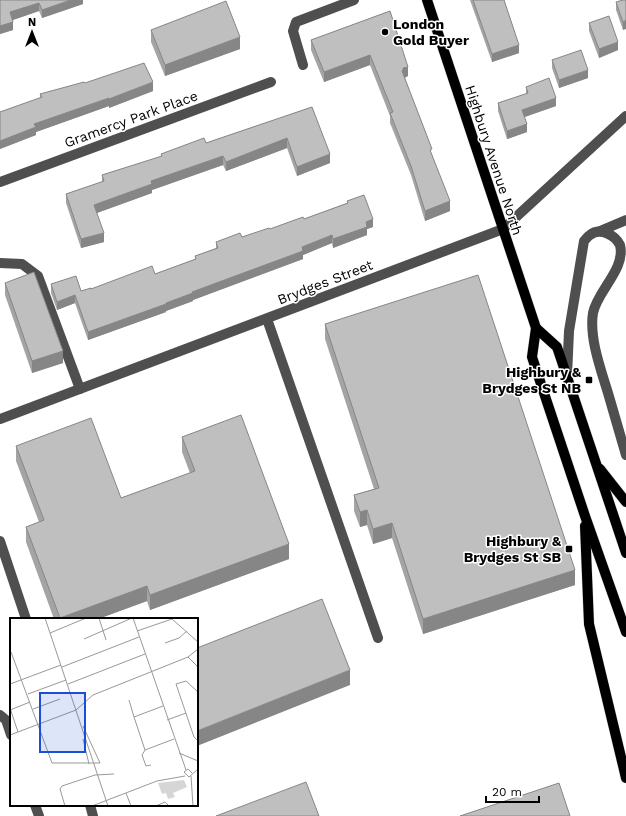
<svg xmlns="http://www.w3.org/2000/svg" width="626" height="816" font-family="'Work Sans',sans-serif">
<rect width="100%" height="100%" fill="#fff"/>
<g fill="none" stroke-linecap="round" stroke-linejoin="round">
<defs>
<g id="major">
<polyline points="427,0 536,328 532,357 585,516 626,632"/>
<polyline points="536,328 557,347 626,553"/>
<polyline points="600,469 626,502"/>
<polyline points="585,526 589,624 626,778"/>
</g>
</defs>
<!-- major casing -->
<use href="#major" stroke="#dbdbdb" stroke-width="11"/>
<!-- minor -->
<g stroke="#4f4f4f" stroke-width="10">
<polyline points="303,65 293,31 296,22 354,0"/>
<polyline points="0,182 271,82"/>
<polyline points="600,231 626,220"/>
<polyline points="0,263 22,264 38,276 80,389"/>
<polyline points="267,319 378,638"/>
<path d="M567,376L569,331L584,241C586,239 588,236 590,235C600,227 615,235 620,245C626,269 597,291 593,313C589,338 601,370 608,393C614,414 620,434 626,455"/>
<polyline points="0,419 503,229 626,116"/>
<polyline points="0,541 26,619"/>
<polyline points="0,715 6,720 11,735"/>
<polyline points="35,805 39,816"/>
<polyline points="90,805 93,816"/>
</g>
<!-- major -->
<use href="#major" stroke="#000" stroke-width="10"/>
</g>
<!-- wall -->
<g fill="#a4a4a4">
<polygon points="0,0 83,0 83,4 42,18 39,11 13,20 13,30 0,34"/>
<polygon points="470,0 504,0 519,53 492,62"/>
<polygon points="626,0 623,30 616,10 616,2"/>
<polygon points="390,11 408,76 405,78 432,155 450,211 425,221 411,175 390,123 390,116 370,65 324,82 311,50 311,40"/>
<polygon points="589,23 618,50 599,58 589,31"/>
<polygon points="151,30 240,49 165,76 151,42"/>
<polygon points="552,60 588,78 559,88 552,68"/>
<polygon points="85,83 153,91 109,108 109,106 36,132 36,135 0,149 0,112 40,98 40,94"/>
<polygon points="526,87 556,106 524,117 527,132 507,139 498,111 498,103 526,94"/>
<polygon points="312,107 330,163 297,176 287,148 226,171 223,165 152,190 152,193 97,213 104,242 81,248 66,203 66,194 102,182 102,175 161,157 161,154 206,143"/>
<polygon points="347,201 373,227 367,229 367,235 333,248 332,243 303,255 303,259 193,300 193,301 166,311 166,312 88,340 75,303 57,310 51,293 51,284 81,291 155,274 195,259 195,256 216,248 216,242 242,237 304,219 347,203"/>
<polygon points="5,283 63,363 32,373 5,295"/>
<polygon points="325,324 575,585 423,634 392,538 373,544 367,525 360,527 354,511 354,495 374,489 325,339"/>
<polygon points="182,437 289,559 150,610 147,601 98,619 54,619 26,542 26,527 39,522 16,461 16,446 121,498 190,473 182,452"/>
</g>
<!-- shaded-wall -->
<g fill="#868686">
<polygon points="71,0 83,0 83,4 42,18 42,10"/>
<polygon points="39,3 39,11 10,21 10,12"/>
<polygon points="626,20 626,29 623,30 623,22"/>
<polygon points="13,22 13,30 0,34 0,26"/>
<polygon points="240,37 240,49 165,76 165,65"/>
<polygon points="618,42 618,50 599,58 599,49"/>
<polygon points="519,45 519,53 492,62 492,54"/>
<polygon points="370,55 370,65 324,82 324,72"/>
<polygon points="408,67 408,76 403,78 402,71 403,68"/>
<polygon points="588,70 588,78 559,88 559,80"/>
<polygon points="153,82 153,91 109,108 109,99"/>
<polygon points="109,98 109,106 36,132 36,135 0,149 0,141 34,124"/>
<polygon points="556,98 556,106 522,118 522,110"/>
<polygon points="527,124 527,132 507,139 507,131"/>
<polygon points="287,138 287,148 226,171 226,162"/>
<polygon points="330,154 330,163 297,176 297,167"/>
<polygon points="223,156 223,165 152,190 152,193 94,214 94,205 151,181"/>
<polygon points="450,201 450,211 425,221 425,211"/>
<polygon points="373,219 373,227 367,229 367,235 333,248 333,239 366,222"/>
<polygon points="104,233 104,242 81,248 81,239"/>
<polygon points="332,235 332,243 303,255 303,259 193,300 193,301 166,311 166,312 88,340 88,332 166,303"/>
<polygon points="75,295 75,303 57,310 57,302"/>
<polygon points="63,351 63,363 32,373 32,361"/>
<polygon points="367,510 367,525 360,527 360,512"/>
<polygon points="392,523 392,538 373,544 373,529"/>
<polygon points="289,544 289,559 150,610 150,595"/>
<polygon points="575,570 575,585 423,634 423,619"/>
<polygon points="147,586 147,601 98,619 60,619 60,618"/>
<polygon points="350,670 350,685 197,746 197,731"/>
</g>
<!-- building -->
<g fill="#bfbfbf" stroke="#868686">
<polygon points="0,0 71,0 42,10 39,3 10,12 13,22 0,26"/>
<polygon points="473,0 504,0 519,45 492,54"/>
<polygon points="623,0 626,0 626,20 623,22 616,2"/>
<polygon points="226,1 240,37 165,65 151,30"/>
<polygon points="390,11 408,67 403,68 403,70 402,71 432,149 430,150 450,201 425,211 411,166 390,113 393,112 370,55 324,72 311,40"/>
<polygon points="609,16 618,42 599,49 589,23"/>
<polygon points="581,50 588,70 559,80 552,60"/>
<polygon points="144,63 153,82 109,99 109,98 34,124 36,127 0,141 0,112 42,97 40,94 84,82 85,83"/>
<polygon points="549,78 556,98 522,110 527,124 507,131 498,103 528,93 526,87"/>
<polygon points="312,107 330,154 297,167 287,138 226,162 223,156 151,181 152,184 94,205 104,233 81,239 66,194 104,181 102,175 162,156 161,154 204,138 206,143"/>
<polygon points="364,195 373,219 366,222 367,227 333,239 332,235 302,247 303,251 192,292 193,293 166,303 166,304 88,332 75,295 57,302 51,284 76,276 81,291 91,288 91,289 152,266 155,274 196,259 195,256 218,248 216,242 240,233 242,237 269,228 270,229 303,217 304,219 348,203 347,201"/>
<polygon points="34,272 63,351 32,361 5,283"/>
<polygon points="478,275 575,570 423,619 392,523 373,529 367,510 360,512 354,495 379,488 325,324"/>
<polygon points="241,415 289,544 150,595 147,586 60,618 26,527 44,520 16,446 91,418 121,498 195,471 182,437"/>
<polygon points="322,599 350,670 197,731 197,648"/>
<polygon points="306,782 319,816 216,816"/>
<polygon points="559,783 570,816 460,816"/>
</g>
<!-- markers -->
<g fill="#000" stroke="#fff" stroke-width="1.5">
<circle cx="385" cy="32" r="4"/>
<rect x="585" y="376" width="8" height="8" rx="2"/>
<rect x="565" y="545" width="8" height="8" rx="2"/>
</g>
<g text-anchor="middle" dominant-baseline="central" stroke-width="3" stroke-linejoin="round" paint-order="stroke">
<!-- poi labels -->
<g font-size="14" font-weight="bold" fill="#000" stroke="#fff" text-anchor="end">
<text x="393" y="24" text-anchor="start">London<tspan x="393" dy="16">Gold Buyer</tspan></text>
<text x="581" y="372">Highbury &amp;<tspan x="581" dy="16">Brydges St NB</tspan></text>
<text x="561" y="541">Highbury &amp;<tspan x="561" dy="16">Brydges St SB</tspan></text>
</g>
<!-- street labels -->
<g font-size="14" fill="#000" stroke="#fff">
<text transform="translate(131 119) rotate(-20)">Gramercy Park Place</text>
<text transform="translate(494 160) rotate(72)">Highbury Avenue North</text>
<text transform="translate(325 282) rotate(-21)">Brydges Street</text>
</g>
</g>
<!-- overview -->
<g transform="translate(10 618)">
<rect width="188" height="188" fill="#fff"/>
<path d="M174,162L177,169L163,175L165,179L158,181L156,175L152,176L148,165Z" fill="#d6d6d6"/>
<path fill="none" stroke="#999" stroke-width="1" d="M35,0L98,188M89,0L96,22M123,0L176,152M127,13L162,1L188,24M40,15L76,0M74,21L122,0M155,25L169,20L177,13M1,34L42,145H90M178,39L188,49M52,49L129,19M0,66L51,47M58,66L135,36M188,74L176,63L166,66L184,119L188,123M18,76L56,62M119,82L124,99M153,88L124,99L135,132L164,121M0,90L8,114M23,91L50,81M0,92L20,84M157,102L176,95M73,108L90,145M0,117L66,92L83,77L178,39L188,31M73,121L79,146M135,132L132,137L136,148L141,147M169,135L188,143M182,155L178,151L174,154L179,159L188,151M181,158L183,188M116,175L121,188M55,188L50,171L52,168L85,157L104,156M82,188L147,163L175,158M146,188L155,184L159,188"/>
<path fill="#1d4ed8" fill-opacity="0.15" stroke="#1d4ed8" stroke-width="2" d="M30,75H75V134H30Z"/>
<rect width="188" height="188" fill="none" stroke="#000" stroke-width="2"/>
</g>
<!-- north arrow -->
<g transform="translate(32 32)" stroke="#ffffff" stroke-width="3" paint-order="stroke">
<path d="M0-3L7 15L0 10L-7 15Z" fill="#000000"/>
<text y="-6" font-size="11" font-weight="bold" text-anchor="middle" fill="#000000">N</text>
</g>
<!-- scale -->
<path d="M486 796v6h53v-6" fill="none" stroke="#000000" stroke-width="2"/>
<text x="492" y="796" font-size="12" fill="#000000" stroke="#ffffff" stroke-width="3" paint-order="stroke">20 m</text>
</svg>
